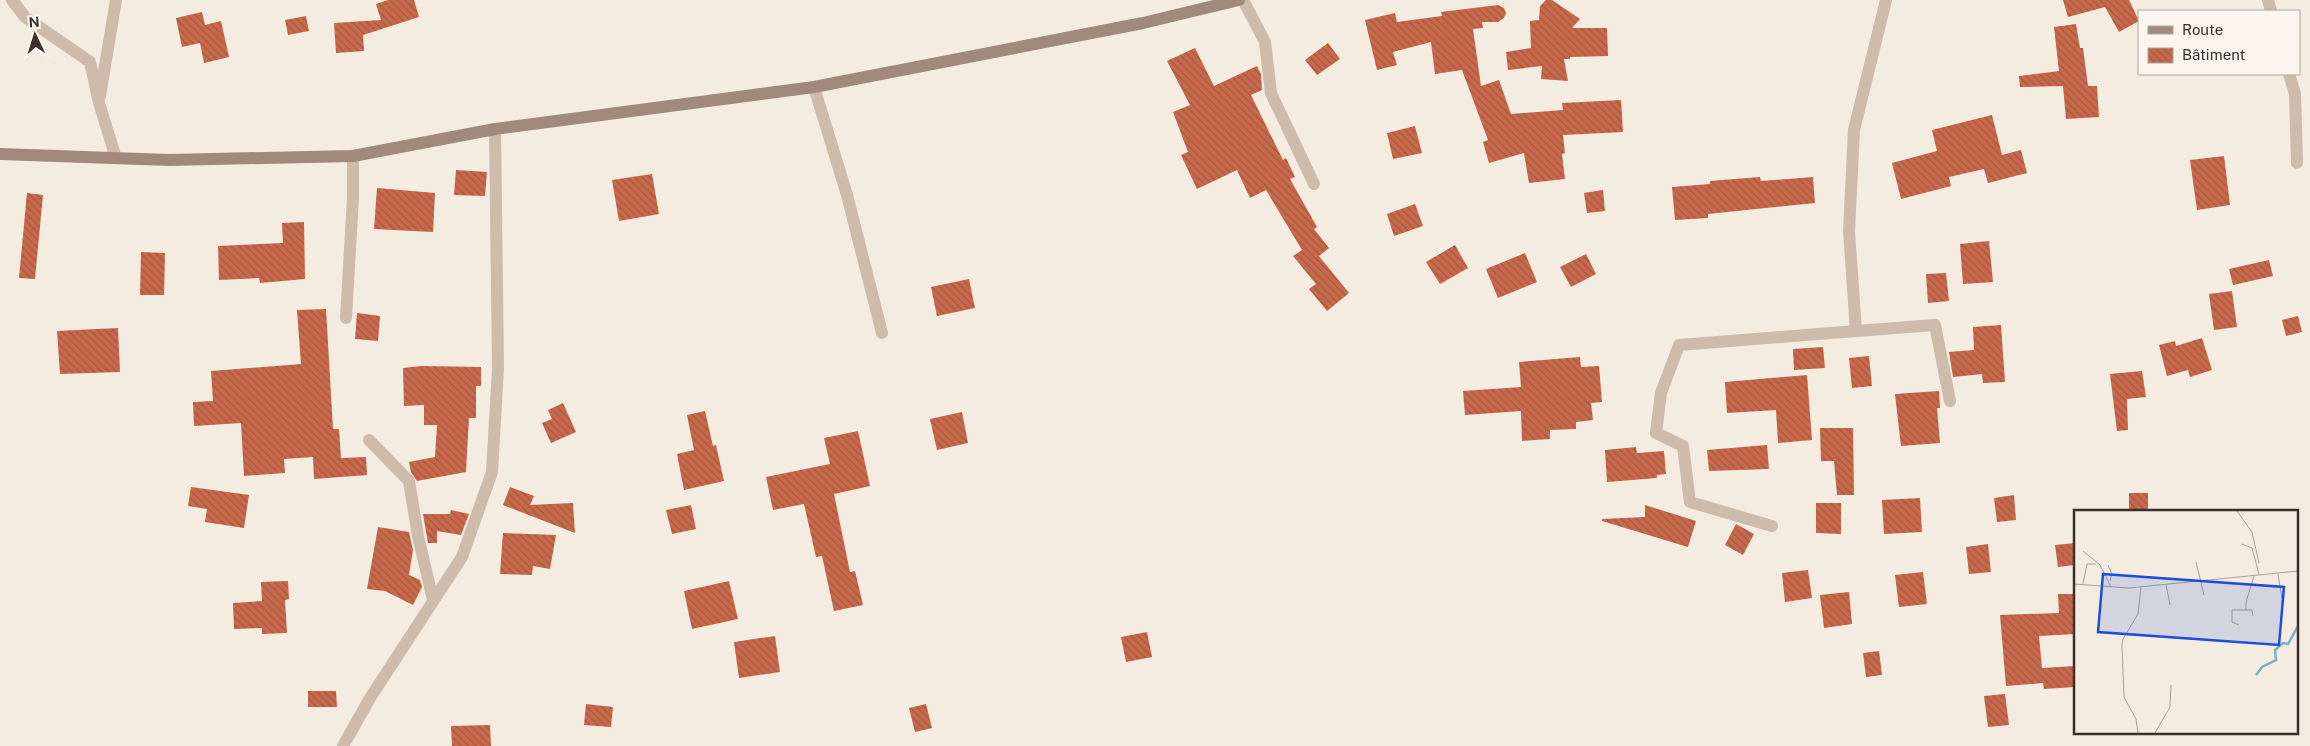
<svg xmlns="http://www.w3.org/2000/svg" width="2310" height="746" font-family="'Public Sans',sans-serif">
<defs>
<pattern id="building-back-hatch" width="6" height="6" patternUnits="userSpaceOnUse" patternTransform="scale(1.25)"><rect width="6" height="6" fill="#c8694b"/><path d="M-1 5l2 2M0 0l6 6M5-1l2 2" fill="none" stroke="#a4573f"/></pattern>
</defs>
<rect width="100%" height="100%" fill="#f4ebe1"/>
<!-- building -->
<g fill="url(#building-back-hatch)">
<polygon points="388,0 414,0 419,17 363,35 364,51 336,53 334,23 381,20 376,4"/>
<polygon points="1546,0 1552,0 1580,19 1572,28 1607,28 1608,56 1570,57 1570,59 1564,59 1568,81 1541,79 1542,66 1508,70 1506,52 1531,48 1530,21 1539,20 1540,6"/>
<polygon points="2063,0 2129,0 2139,21 2119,32 2105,7 2068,17"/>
<polygon points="1498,5 1504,8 1506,13 1504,18 1498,22 1482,22 1483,28 1473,29 1481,86 1499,80 1511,114 1563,110 1562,103 1621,100 1623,132 1563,135 1565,153 1562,154 1565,179 1529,183 1524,153 1489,163 1483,142 1488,140 1462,70 1435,74 1431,42 1393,52 1397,65 1377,70 1365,20 1395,13 1397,22 1442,16 1441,12"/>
<polygon points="202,12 205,25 221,21 229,57 204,63 200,43 182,47 176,18"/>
<polygon points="306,16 309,31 288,35 285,20"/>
<polygon points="2076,24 2080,48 2083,48 2088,86 2097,86 2099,117 2066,119 2063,86 2020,87 2019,76 2059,71 2054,27"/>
<polygon points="1328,43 1340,59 1317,75 1305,60"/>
<polygon points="1195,48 1214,86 1257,66 1261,74 1262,90 1251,95 1283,160 1286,158 1295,177 1290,179 1317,227 1314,229 1329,248 1319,256 1349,293 1327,311 1309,289 1316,284 1293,256 1302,250 1266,190 1250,198 1237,170 1197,189 1181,155 1188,152 1173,112 1190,105 1167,61"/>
<polygon points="1992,115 2002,155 2021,150 2027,173 1988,183 1984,169 1949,177 1951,186 1901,199 1892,163 1937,151 1932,130"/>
<polygon points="1415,126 1422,153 1393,159 1387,133"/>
<polygon points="2224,156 2230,205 2197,210 2190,160"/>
<polygon points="456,170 487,172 485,196 454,195"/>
<polygon points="652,174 659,214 619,221 612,180"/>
<polygon points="1760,177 1761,181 1813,177 1815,203 1708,214 1708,218 1675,220 1672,187 1710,184 1710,181"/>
<polygon points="377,188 435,193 433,232 374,229"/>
<polygon points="1603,190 1605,211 1587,213 1584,193"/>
<polygon points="27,193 43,195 35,279 19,278"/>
<polygon points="1415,204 1423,226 1394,236 1387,214"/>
<polygon points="304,222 305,279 260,283 259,278 219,280 218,246 283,243 282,223"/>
<polygon points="1989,241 1993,282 1963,284 1960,244"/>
<polygon points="1455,245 1468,268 1440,284 1426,262"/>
<polygon points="141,252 165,253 164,295 140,295"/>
<polygon points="1525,253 1537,282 1498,298 1486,269"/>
<polygon points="1586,254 1596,274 1571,287 1560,267"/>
<polygon points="2269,260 2273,276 2233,285 2229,269"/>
<polygon points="1946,273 1949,301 1928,303 1926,274"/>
<polygon points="969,279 975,308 937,316 931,287"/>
<polygon points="2232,291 2237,327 2214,330 2209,294"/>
<polygon points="326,309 333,429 339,429 341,458 366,457 367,475 314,479 313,457 284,459 285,473 244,476 241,423 194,426 193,402 213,401 211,371 301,364 297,310"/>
<polygon points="357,313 380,316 378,341 355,339"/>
<polygon points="2298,316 2302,332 2286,336 2282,320"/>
<polygon points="2001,325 2005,382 1983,383 1982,374 1953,377 1949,352 1974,350 1973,327"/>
<polygon points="118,328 120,372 60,374 57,331"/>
<polygon points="2202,338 2212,370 2190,377 2188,370 2167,376 2159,345 2175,341 2176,346"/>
<polygon points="1823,347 1825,368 1794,370 1793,349"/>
<polygon points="1869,356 1872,386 1852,388 1849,358"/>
<polygon points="1580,357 1581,367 1599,366 1602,402 1591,403 1593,420 1576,422 1576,429 1550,430 1550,439 1522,441 1521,411 1465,415 1463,391 1521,387 1519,362"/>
<polygon points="421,366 481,367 481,386 476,386 476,418 469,418 466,472 417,481 411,472 409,462 435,457 437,425 424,425 424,405 404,406 403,368"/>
<polygon points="2142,371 2146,397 2127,399 2128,430 2117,431 2110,374"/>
<polygon points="1807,375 1812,440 1778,443 1776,410 1727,413 1725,382"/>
<polygon points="1939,391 1940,408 1937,408 1940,443 1901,446 1895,394"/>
<polygon points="563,403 576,432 551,443 542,423 552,419 548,410"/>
<polygon points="705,411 713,446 716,445 724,481 684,490 677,454 694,450 687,415"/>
<polygon points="962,412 968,443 937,450 930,419"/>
<polygon points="1820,428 1853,428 1854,495 1837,495 1834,461 1821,461"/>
<polygon points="858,431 870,486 834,494 850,572 855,571 863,605 834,611 822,556 816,557 804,504 773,510 766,477 830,464 824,438"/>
<polygon points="1767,445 1769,469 1709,471 1707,450"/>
<polygon points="1636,447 1637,453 1664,451 1666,474 1657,475 1657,478 1607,482 1605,450"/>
<polygon points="191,487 249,495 244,528 205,522 207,509 188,506"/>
<polygon points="510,487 534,496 530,505 573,503 575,533 503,505"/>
<rect x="2129" y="493" width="19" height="18"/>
<polygon points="2014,495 2016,520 1997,522 1994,498"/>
<polygon points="1920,498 1922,532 1884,534 1882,500"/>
<polygon points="1816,503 1841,503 1841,534 1816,533"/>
<polygon points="691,505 696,529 672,534 666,510"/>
<polygon points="1645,505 1696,521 1688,547 1602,521 1602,519 1645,517"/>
<polygon points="451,510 469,514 461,535 437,531 437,543 428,543 423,514 450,514"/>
<polygon points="1736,524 1754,534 1743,555 1725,545"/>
<polygon points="378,527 409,532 413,550 409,575 420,580 422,587 413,605 385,591 367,589"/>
<polygon points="503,533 556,535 550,569 533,566 532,575 500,574"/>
<polygon points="2075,543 2075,565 2058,567 2055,545"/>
<polygon points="1988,544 1991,572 1969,574 1966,547"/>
<polygon points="1808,570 1812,598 1785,602 1782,573"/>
<polygon points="1923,572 1927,604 1899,607 1895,575"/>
<polygon points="288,581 289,599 285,600 287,633 262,634 262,628 234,629 233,603 262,601 261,582"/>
<polygon points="729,581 738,619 692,629 684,591"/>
<polygon points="1849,592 1852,624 1824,628 1820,595"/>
<polygon points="2058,594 2075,594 2075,634 2039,636 2042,668 2075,666 2075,687 2044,689 2043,683 2006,686 2000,615 2059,613"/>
<polygon points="1147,632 1152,657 1126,662 1121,637"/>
<polygon points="775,636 780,672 739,678 734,642"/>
<polygon points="1879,651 1882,675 1866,677 1863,653"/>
<polygon points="308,691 336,691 337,707 308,707"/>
<polygon points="2005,694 2009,725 1988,727 1984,696"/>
<polygon points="586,704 613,707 611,727 584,725"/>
<polygon points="926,704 932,728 915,732 909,708"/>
<polygon points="490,725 491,746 452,746 451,726"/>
</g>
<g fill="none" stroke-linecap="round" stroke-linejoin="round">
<!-- minor -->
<g stroke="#cdbbac" stroke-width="12">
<polyline points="12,0 25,17 90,62 99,103 116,158"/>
<polyline points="1243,0 1265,42 1271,93 1314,184"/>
<polyline points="1886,0 1854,130 1849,231 1856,331 1935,325 1950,401"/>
<polyline points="2268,0 2271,11"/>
<polyline points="2289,74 2295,94 2297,163"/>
<polyline points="814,87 847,195 882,333"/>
<polyline points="100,96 116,0"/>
<polyline points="346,318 353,198 353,156"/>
<polyline points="369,440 409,481 418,536 433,600"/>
<polyline points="1772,526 1690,502 1683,446 1656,433 1661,393 1679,345 1856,331"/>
<polyline points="343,746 370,698 462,557 492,472 498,368 495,129"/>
</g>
<!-- secondary -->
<polyline stroke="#a18a7d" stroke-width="12" points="0,154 169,160 353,156 495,129 814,87 1143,23 1239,0"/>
</g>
<!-- overview -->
<g transform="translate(2074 510)">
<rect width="224" height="224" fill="#f4ebe1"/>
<path fill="none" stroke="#7fb0b2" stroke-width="2.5" d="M182,165L188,157L202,150L201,140L209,133L214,134L224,116"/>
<path fill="none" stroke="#aaa098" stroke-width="1" d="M163,1L178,22L185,53M168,34L178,38L185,64M9,41L26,55L37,77M122,52L130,85M34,55L38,64L36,71M204,64L208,89M0,74L55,78L224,61M9,74L13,54H22M92,75L96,95M179,106L178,100H172V92L180,66M165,115L158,112V100H172M64,223L62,209L50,187L48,135L49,129L64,104L67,77M81,223L96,197L97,175"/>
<path fill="#1d4ed8" fill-opacity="0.15" stroke="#1d4ed8" stroke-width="2.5" d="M29,64L210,77L205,135L24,122Z"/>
<rect width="224" height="224" fill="none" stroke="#3b302b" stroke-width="2.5"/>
</g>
<!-- legend -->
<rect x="2138" y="10" width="162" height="65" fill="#fbf5ee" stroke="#aea6a0"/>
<rect x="2148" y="26" width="25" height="8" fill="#a18a7d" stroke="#aea6a0"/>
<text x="2182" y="35" font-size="15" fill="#3b302b">Route</text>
<rect x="2148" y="48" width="25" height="15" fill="url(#building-back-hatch)" stroke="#aea6a0"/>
<text x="2182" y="60" font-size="15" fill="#3b302b">Bâtiment</text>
<!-- north arrow -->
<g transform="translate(35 35) rotate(356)" stroke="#fbf5ee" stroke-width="4" paint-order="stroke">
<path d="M0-4L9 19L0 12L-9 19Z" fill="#3b302b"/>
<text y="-8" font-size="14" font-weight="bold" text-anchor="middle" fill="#3b302b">N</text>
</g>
</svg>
